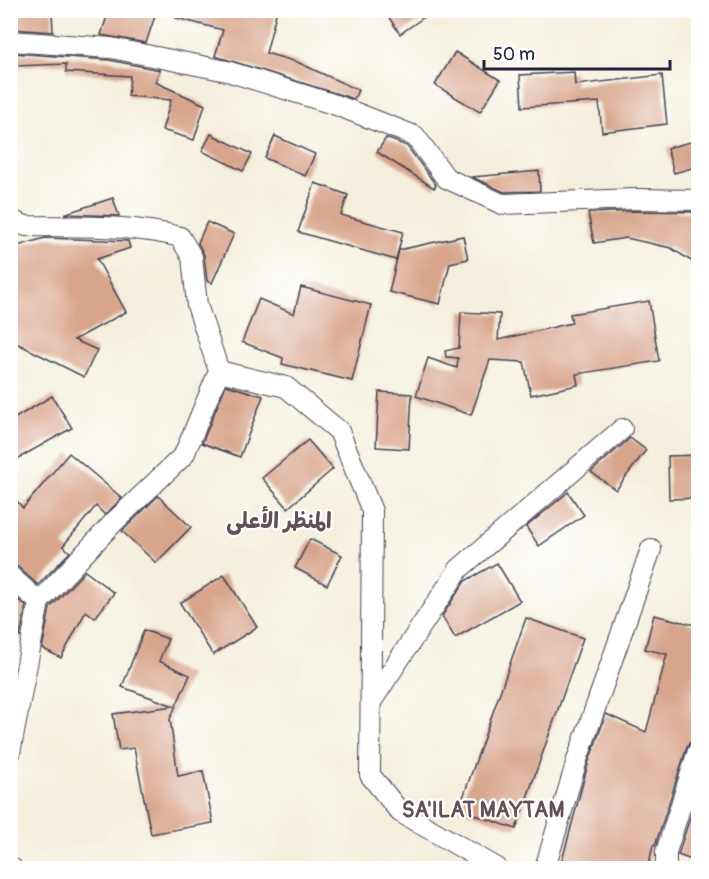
<svg xmlns="http://www.w3.org/2000/svg" width="709" height="879" font-family="Pangolin,'Playpen Sans Arabic',sans-serif">
<rect width="100%" height="100%" fill="#fff"/>
<filter id="ink" filterUnits="userSpaceOnUse"><feTurbulence type="fractalNoise" baseFrequency=".0167" numOctaves="2"/><feDisplacementMap in="SourceGraphic" scale="12" xChannelSelector="R" yChannelSelector="G"/><feConvolveMatrix kernelMatrix="1 2 1 2 8 2 1 2 1" color-interpolation-filters="sRGB"/></filter>
<filter id="wash" filterUnits="userSpaceOnUse"><feTurbulence type="fractalNoise" baseFrequency=".008" numOctaves="4" result="noise"/><feDisplacementMap in="SourceGraphic" scale="24" xChannelSelector="R" yChannelSelector="G"/><feGaussianBlur stdDeviation="1.35" result="paint"/><feColorMatrix in="noise" values="0 0 0 0 0 0 0 0 0 0 0 0 0 0 0 0 0 1.4 0 .05"/><feComposite in="paint" operator="in"/></filter>
<g filter="url(#wash)">
<rect width="100%" height="100%" fill="#f4efdc"/>
<g id="blocks">
<!-- building -->
<g fill="#d8a58c">
<polygon points="11,10 52,10 53,32 12,29"/>
<polygon points="109,10 157,10 146,43 101,35"/>
<polygon points="177,10 277,10 266,53 297,62 358,90 354,99 215,56 223,30 176,18"/>
<polygon points="384,10 434,10 400,34"/>
<polygon points="455,52 500,80 480,112 435,85"/>
<polygon points="13,53 109,60 160,70 155,82 205,105 194,140 162,130 171,100 128,96 130,76 66,72 66,64 13,66"/>
<polygon points="574,72 575,85 662,75 667,124 602,132 599,102 522,107 520,75"/>
<polygon points="211,134 252,154 243,171 202,151"/>
<polygon points="275,136 315,154 305,176 265,158"/>
<polygon points="386,138 407,146 436,185 434,188 377,152"/>
<polygon points="699,140 699,166 674,173 667,148"/>
<polygon points="539,171 540,191 504,192 472,177"/>
<polygon points="315,183 348,195 341,215 403,232 396,260 298,232"/>
<polygon points="113,198 119,216 64,214"/>
<polygon points="635,211 699,212 699,266 671,248 626,238 594,243 588,213"/>
<polygon points="207,222 234,234 212,283 207,281 204,255 198,243"/>
<polygon points="463,236 468,259 450,263 440,304 389,292 399,250"/>
<polygon points="45,238 128,241 130,248 97,259 126,312 74,340 97,350 84,377 10,340 10,248"/>
<polygon points="301,287 371,305 352,381 282,364 283,358 242,342 259,299 294,314"/>
<polygon points="649,301 659,361 576,374 578,385 531,395 524,362 490,360 471,415 416,396 428,358 457,368 458,358 446,357 445,351 459,348 461,312 500,314 498,340 572,323 570,314"/>
<polygon points="226,385 263,396 240,457 202,443"/>
<polygon points="379,392 412,394 409,449 376,447"/>
<polygon points="52,396 72,428 10,463 10,421"/>
<polygon points="630,438 646,450 616,490 591,472"/>
<polygon points="308,440 333,469 288,508 262,478"/>
<polygon points="69,453 122,498 105,515 96,506 63,546 70,552 38,585 18,567 10,564 10,493 23,508"/>
<polygon points="699,455 699,498 669,499 668,456"/>
<polygon points="568,492 584,515 539,546 526,527"/>
<polygon points="158,496 191,527 156,563 122,531"/>
<polygon points="310,539 342,555 327,585 295,568"/>
<polygon points="497,563 520,601 455,638 442,616 465,581"/>
<polygon points="85,571 114,593 95,618 86,611 61,658 42,648 50,608"/>
<polygon points="224,575 257,627 213,655 180,603"/>
<polygon points="10,593 26,606 20,637 10,631"/>
<polygon points="654,615 699,626 699,739 690,742 687,747 655,846 653,845 648,868 560,868 588,764 606,714 646,732 667,654 645,649"/>
<polygon points="526,618 583,638 516,829 459,809"/>
<polygon points="144,630 168,639 159,661 190,675 170,719 178,776 203,771 213,823 151,834 134,748 119,750 113,714 174,706 122,687"/>
<polygon points="699,789 699,863 678,855"/>
</g>
</g>
</g>
<g filter="url(#ink)">
<use href="#blocks" fill-opacity="0" stroke="#424153" stroke-width="1.5"/>
<g fill="none" stroke-linecap="round" stroke-linejoin="round">
<defs>
<g id="street">
<polyline points="10,41 111,48 227,71 336,105 415,136 446,178 502,204 635,199 698,200"/>
<path d="M10,220L26,226C77,227 130,224 180,237L192,257L197,305L219,371L184,455L114,522L39,602L10,753"/>
<polyline points="219,371 286,387 339,431 372,511 370,775 400,812 497,868"/>
<polyline points="10,576 39,602"/>
<polyline points="371,702 459,569 622,429"/>
<polyline points="10,867 12,868"/>
<polyline points="545,868 577,760 651,549"/>
<polyline points="666,868 666,852 698,751"/>
</g>
</defs>
<!-- street casing -->
<use href="#street" stroke="#424153" stroke-width="22"/>
<!-- street -->
<use href="#street" stroke="#fff" stroke-width="20"/>
</g>
</g>
<g text-anchor="middle" dominant-baseline="central" stroke-width="4.5" stroke-linejoin="round" paint-order="stroke">
<!-- district labels -->
<g font-size="22" font-weight="bold" fill="#625057" stroke="#fff">
<text x="279" y="521">المنظر الأعلى</text>
<text x="483" y="810">SA'ILAT MAYTAM</text>
</g>
</g>
<!-- margin -->
<rect width="709" height="879" fill="none" stroke="#fff" stroke-width="36"/>
<!-- scale -->
<path d="M484 60v9h186v-9" fill="none" stroke="#22223b" stroke-width="3"/>
<text x="493" y="60" font-size="18" fill="#22223b" stroke="#ffffff" stroke-width="4.5" paint-order="stroke">50 m</text>
</svg>
